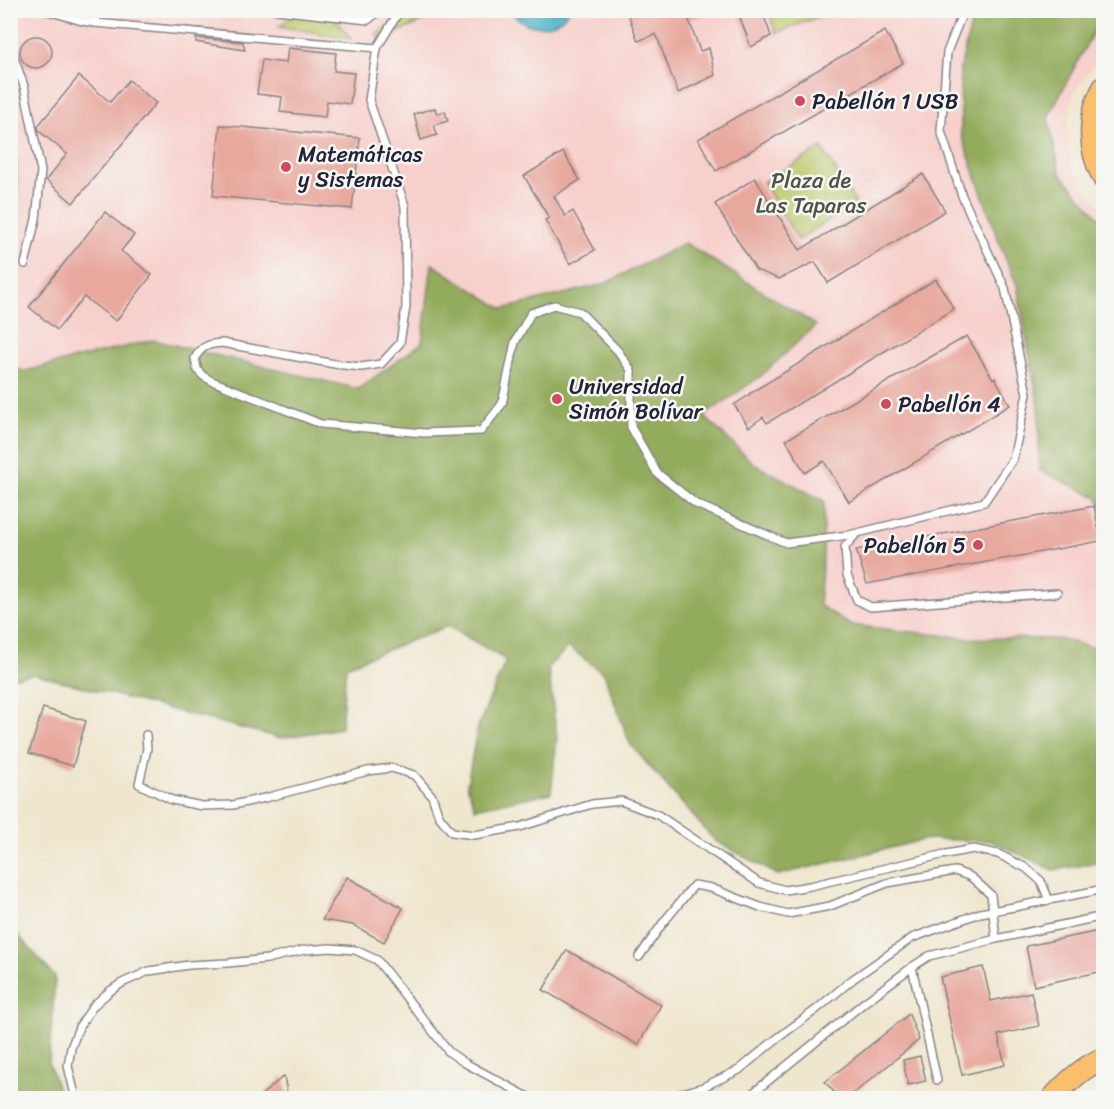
<svg xmlns="http://www.w3.org/2000/svg" width="1114" height="1109" font-family="Sriracha,sans-serif">
<rect width="100%" height="100%" fill="#f6f6f2"/>
<filter id="ink" filterUnits="userSpaceOnUse"><feTurbulence type="fractalNoise" baseFrequency=".0167" numOctaves="2"/><feDisplacementMap in="SourceGraphic" scale="12" xChannelSelector="R" yChannelSelector="G"/><feConvolveMatrix kernelMatrix="1 2 1 2 8 2 1 2 1" color-interpolation-filters="sRGB"/></filter>
<filter id="wash" filterUnits="userSpaceOnUse"><feTurbulence type="fractalNoise" baseFrequency=".008" numOctaves="4" result="noise"/><feDisplacementMap in="SourceGraphic" scale="24" xChannelSelector="R" yChannelSelector="G"/><feGaussianBlur stdDeviation="1.35" result="paint"/><feColorMatrix in="noise" values="0 0 0 0 0 0 0 0 0 0 0 0 0 0 0 0 0 1.4 0 .05"/><feComposite in="paint" operator="in"/></filter>
<g filter="url(#wash)">
<rect width="100%" height="100%" fill="#efe6ce"/>
<!-- built -->
<polygon fill="#f7d0cc" points="10,11 1103,11 1103,54 1088,72 1075,91 1068,118 1069,148 1074,170 1085,188 1099,205 1103,207 1103,778 642,601 11,625"/>
<!-- green -->
<g fill="#bac668" stroke="#6e7452" stroke-width="1.5">
<polygon points="298,11 329,11 351,39 279,26"/>
<polygon points="406,11 445,11 395,34 383,42 376,34"/>
<polygon points="768,11 834,11 776,33"/>
<polygon points="822,148 856,203 798,240 763,182"/>
</g>
<!-- forest -->
<g fill="#93ab5c" stroke="#5a664c" stroke-width="1.5">
<polygon points="975,11 1103,11 1103,24 1095,29 1048,117 1060,173 1103,222 1103,508 1097,497 1039,470 1039,407 1017,285 1002,250 961,134 960,69 974,12"/>
<polygon points="11,130 17,161 17,305 11,326"/>
<polygon points="685,243 816,325 761,376 704,416 754,464 824,501 823,556 819,605 850,625 966,638 1060,639 1103,650 1103,862 1053,870 991,841 927,839 778,875 715,841 630,744 604,674 569,647 548,667 557,738 551,793 475,808 467,785 477,729 506,660 448,626 346,666 341,728 280,738 34,674 11,678 11,369 25,371 153,340 358,389 422,343 432,264 503,309 604,284"/>
<polygon points="10,926 55,977 49,1064 61,1098 11,1098"/>
</g>
<!-- water -->
<path fill="#45b2c3" stroke="#346a7f" stroke-width="1.5" d="M511,11H569C553,31 526,32 511,11Z"/>
<g id="blocks">
<!-- building -->
<g fill="#e8a89e">
<polygon points="637,10 712,10 712,12 689,20 700,51 709,48 715,75 678,93 656,34 638,41 628,14"/>
<polygon points="737,10 762,10 771,36 751,47"/>
<polygon points="885,31 903,63 716,171 698,139"/>
<circle cx="36" cy="52" r="16"/>
<polygon points="196,38 243,42 245,50 196,42"/>
<polygon points="288,48 336,53 334,71 354,73 350,104 327,101 325,117 280,112 282,97 257,94 262,60 286,63"/>
<polygon points="79,76 110,102 129,80 156,103 73,203 46,180 67,154 39,131 38,126"/>
<polygon points="435,108 437,114 445,111 448,121 434,125 437,135 421,140 414,114"/>
<polygon points="220,125 360,138 352,209 213,196"/>
<polygon points="563,152 580,180 554,196 565,216 573,211 595,250 570,264 545,220 549,218 524,176"/>
<polygon points="923,174 945,211 828,283 815,262 779,279 756,270 715,204 755,178 800,250"/>
<polygon points="105,212 134,235 121,251 152,275 116,321 84,297 57,330 29,307"/>
<polygon points="936,279 954,309 767,423 763,417 749,427 734,405 749,395 749,394"/>
<polygon points="967,336 993,379 995,378 1010,405 849,502 824,461 805,473 786,440"/>
<polygon points="1094,506 1101,541 867,584 856,550"/>
<polygon points="43,708 86,721 73,766 29,753"/>
<polygon points="347,877 403,908 384,942 353,925 322,920"/>
<polygon points="1104,930 1104,971 1034,986 1026,946"/>
<polygon points="567,950 661,1005 638,1045 543,990"/>
<polygon points="983,967 991,1001 1031,992 1039,1026 998,1035 1005,1065 962,1075 940,977"/>
<polygon points="909,1014 919,1040 848,1098 826,1098 834,1092 825,1082"/>
<polygon points="920,1056 926,1081 908,1085 903,1060"/>
<polygon points="284,1076 288,1098 258,1098"/>
</g>
</g>
</g>
<g filter="url(#ink)">
<use href="#blocks" fill-opacity="0" stroke="#888484" stroke-width="1.5"/>
<g fill="none" stroke-linecap="round" stroke-linejoin="round">
<defs>
<g id="lane">
<polyline points="45,10 82,21 95,23 377,48 400,10"/>
<polyline points="277,10 368,20 380,10"/>
<polyline points="95,23 100,10"/>
<polyline points="10,47 24,86 41,171 36,219 25,264"/>
<path d="M377,48L369,100L405,206L406,307L400,343L381,364L361,367L335,364L222,343C208,344 202,346 195,358L197,369L203,376L212,381L321,424L424,433L481,431L502,404L515,342L531,313L554,305L580,312L618,351L631,370V427L657,473L696,504L786,543L849,535L984,502L1013,459L1027,394L1005,288L962,196L941,131L947,52L961,17L964,10"/>
<polyline points="856,534 845,547 847,575 857,600 871,607 1057,593"/>
<polyline points="146,735 147,749 139,784 172,800 202,806 233,805 265,798 368,771 392,768 414,775 432,796 439,816 452,832 474,835 520,827 592,804 621,801 658,815 759,883 785,890 810,886 941,855 973,849 998,854 1026,868 1041,881 1049,900"/>
<polyline points="996,939 1104,916"/>
<polyline points="639,957 663,923 694,885 711,888 760,907 788,914 830,906 887,883 955,871 971,877 991,895 996,939 929,956 912,967 865,1002 747,1098"/>
<polyline points="912,967 937,1080"/>
<polyline points="78,1098 75,1095 68,1066 71,1048 79,1027 94,1005 110,991 122,983 149,971 189,965 228,963 267,959 304,950 330,948 355,950 377,960 449,1052 465,1063 530,1098 549,1098"/>
<polyline points="666,1098 703,1087 739,1070 775,1040 817,1009 853,979 912,938 980,913 1014,907 1104,889"/>
</g>
<g id="primary">
<path d="M1104,87C1087,116 1088,150 1104,179"/>
<path d="M1053,1098C1067,1082 1083,1067 1104,1058"/>
</g>
</defs>
<!-- lane casing -->
<use href="#lane" stroke="#888484" stroke-width="10"/>
<!-- primary casing -->
<use href="#primary" stroke="#888484" stroke-width="24"/>
<!-- lane -->
<use href="#lane" stroke="#fff" stroke-width="7"/>
<!-- primary -->
<use href="#primary" stroke="#fabe6d" stroke-width="21"/>
</g>
</g>
<!-- markers -->
<g fill="#d1495b" stroke="#f6f6f2" stroke-width="2">
<circle cx="800" cy="101" r="6"/>
<circle cx="286" cy="167" r="6"/>
<circle cx="557" cy="399" r="6"/>
<circle cx="886" cy="404" r="6"/>
<circle cx="978" cy="545" r="6"/>
</g>
<g text-anchor="middle" dominant-baseline="central" stroke-width="5" stroke-linejoin="round" paint-order="stroke">
<!-- poi labels -->
<g font-size="22" fill="#22223b" stroke="#f6f6f2" text-anchor="start">
<text x="812" y="101">Pabellón 1 USB</text>
<text x="298" y="154">Matemáticas<tspan x="298" dy="25">y Sistemas</tspan></text>
<text x="569" y="386">Universidad<tspan x="569" dy="25">Simón Bolívar</tspan></text>
<text x="898" y="404">Pabellón 4</text>
<text x="966" y="545" text-anchor="end">Pabellón 5</text>
</g>
<!-- park labels -->
<g font-size="22" fill="#505348" stroke="#f6f6f2">
<text x="811" y="180">Plaza de<tspan x="811" dy="25">Las Taparas</tspan></text>
</g>
</g>
<!-- margin -->
<rect width="1114" height="1109" fill="none" stroke="#f6f6f2" stroke-width="36"/>
</svg>
